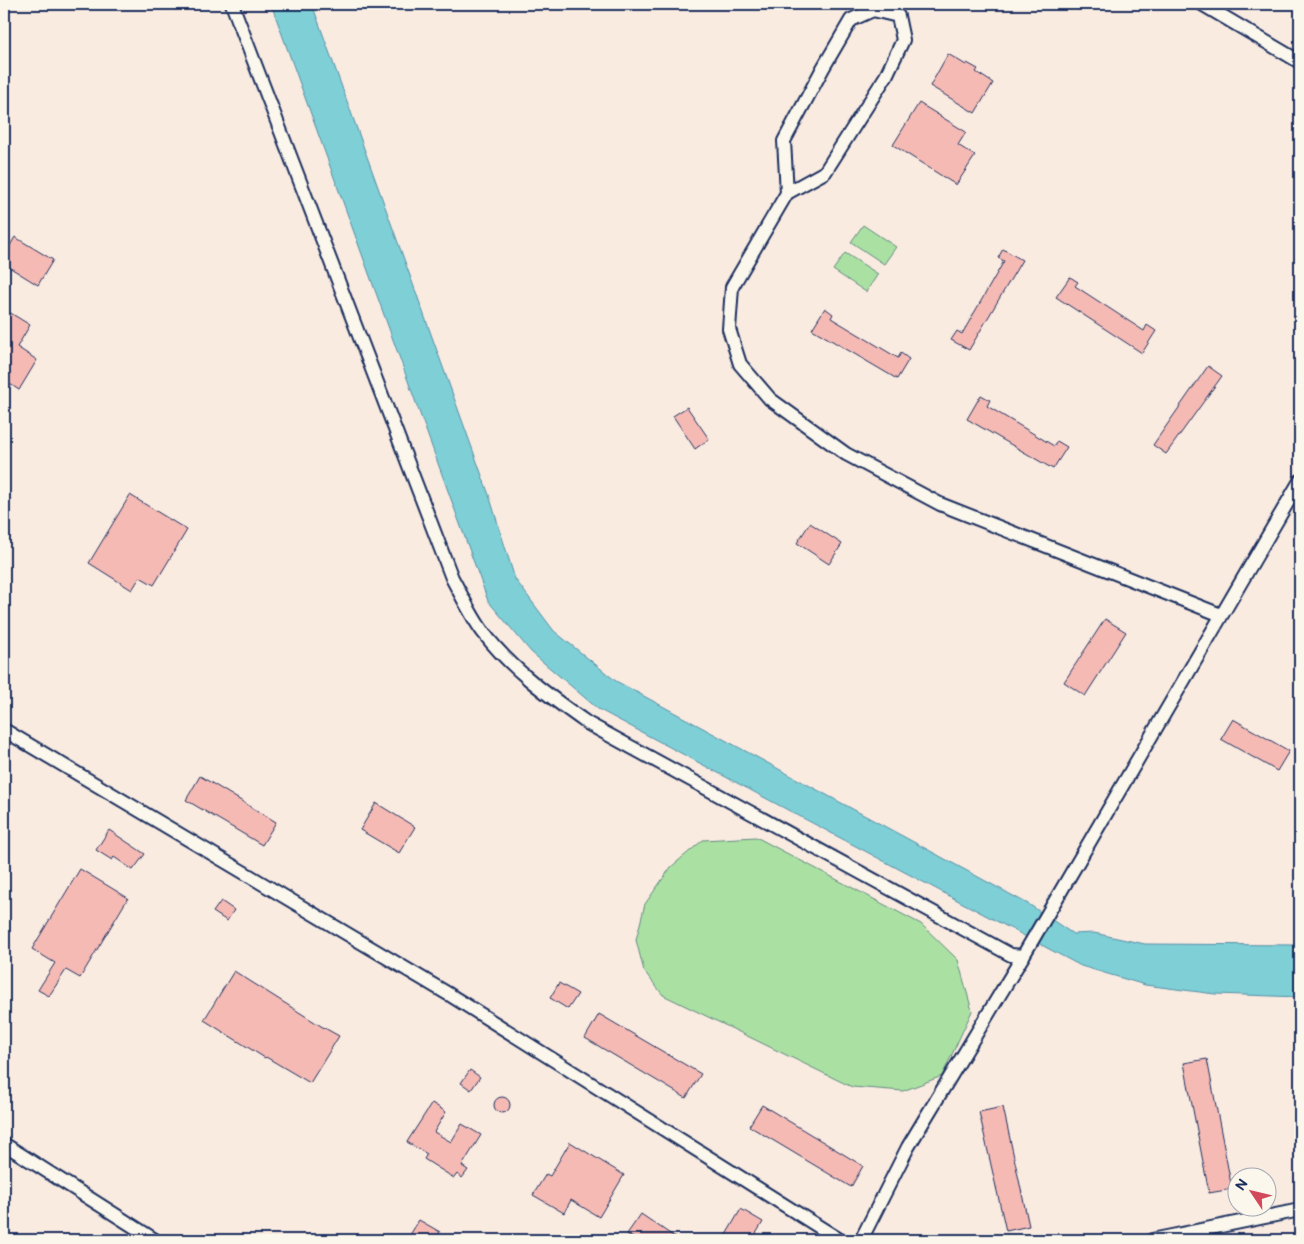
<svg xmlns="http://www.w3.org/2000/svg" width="1304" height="1244" font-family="'Balsamiq Sans',sans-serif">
<rect width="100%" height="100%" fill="#faebe1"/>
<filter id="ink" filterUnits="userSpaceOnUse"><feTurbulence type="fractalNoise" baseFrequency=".02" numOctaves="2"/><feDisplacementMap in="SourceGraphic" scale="10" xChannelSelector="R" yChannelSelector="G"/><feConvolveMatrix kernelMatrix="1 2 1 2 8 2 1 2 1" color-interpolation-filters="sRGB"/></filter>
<g filter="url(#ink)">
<!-- green -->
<g fill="#aae1a3" stroke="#628880">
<polygon points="863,225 896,247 884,264 851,242"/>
<polygon points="845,253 878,274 866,292 833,270"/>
<polygon points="756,837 921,924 958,960 972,1011 942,1076 903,1091 852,1087 663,995 644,971 636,940 645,904 671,867 703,840"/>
</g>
<!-- water -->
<polygon fill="#7ecfd6" stroke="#568fa6" points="271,4 312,4 489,495 515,579 554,631 616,681 1030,905 1073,934 1094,933 1145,944 1300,945 1300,997 1215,994 1145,985 1081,966 598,709 531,652 488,601"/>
<!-- building -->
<g fill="#f6bab5" stroke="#1b2f5e">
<polygon points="948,54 966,65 967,63 978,69 976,72 993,83 975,113 930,86"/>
<polygon points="919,103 966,132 958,145 975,156 956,185 893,145"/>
<polygon points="15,237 53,260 38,285 4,264 4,256"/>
<polygon points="1003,249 1022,260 969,350 951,340 957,331 962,334 1004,261 998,258"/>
<polygon points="1070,277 1078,282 1075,286 1144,331 1147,325 1156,331 1142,353 1056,297"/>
<polygon points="825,308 833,314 831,318 898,358 901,353 909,359 897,379 812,329"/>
<polygon points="4,309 30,325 17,347 37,360 19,390 4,380"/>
<polygon points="1208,366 1222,376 1166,454 1153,445"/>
<polygon points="981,395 990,400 987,406 1054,446 1057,441 1067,447 1053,469 967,419"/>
<polygon points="687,407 709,439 695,449 673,416"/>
<polygon points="130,495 187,530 154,585 140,577 132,590 89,563"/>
<polygon points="810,523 842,544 829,564 797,543"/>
<polygon points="1105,619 1126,632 1085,696 1064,682"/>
<polygon points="1233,719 1289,751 1277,771 1221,739"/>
<polygon points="200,776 276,822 262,845 186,800"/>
<polygon points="376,803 415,827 399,853 360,830"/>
<polygon points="109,830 145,854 133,870 114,857 112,860 96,850"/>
<polygon points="80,869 128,898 80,978 66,970 49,996 38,990 55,963 32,949"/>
<polygon points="221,901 234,910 227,921 213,912"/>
<polygon points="234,971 321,1026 339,1036 310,1083 266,1057 265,1058 204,1020"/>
<polygon points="559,983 578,994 568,1009 550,998"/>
<polygon points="599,1014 701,1074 686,1098 585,1038"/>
<polygon points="1207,1059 1232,1189 1209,1193 1184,1063"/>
<polygon points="470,1070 480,1077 471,1090 461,1083"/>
<circle cx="502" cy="1105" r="8"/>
<polygon points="432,1103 446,1112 434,1132 451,1142 462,1124 481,1135 462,1166 468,1170 462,1178 457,1174 454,1178 424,1159 427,1154 407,1142"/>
<polygon points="762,1105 863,1166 851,1187 749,1126"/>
<polygon points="1003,1107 1029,1226 1006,1231 979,1112"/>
<polygon points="570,1142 624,1175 599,1217 571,1200 564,1213 533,1195 546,1174 550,1176"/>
<polygon points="741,1209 763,1222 752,1240 723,1240"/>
<polygon points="641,1214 679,1240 636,1240 627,1234"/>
<polygon points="419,1220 440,1232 435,1240 407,1240"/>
</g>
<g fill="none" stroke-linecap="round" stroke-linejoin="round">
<defs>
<g id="minor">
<path d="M232,4L452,578C462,596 471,616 483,632C511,669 549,696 587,723L1011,955L1023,956"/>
<polyline points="1202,4 1300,62"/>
<polyline points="787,193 784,141 823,68 851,20 873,10 898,16 903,40 886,76 825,172 787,193 732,287 729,329 740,364 770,399 846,454 940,504 1221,615"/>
<polyline points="4,730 450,995 840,1240"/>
<polyline points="4,1144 155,1240"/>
<polyline points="861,1240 908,1147 1023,956 1300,481"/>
<polyline points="1152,1240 1300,1210"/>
</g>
</defs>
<!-- minor casing -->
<use href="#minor" stroke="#1b2f5e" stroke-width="16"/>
<!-- minor -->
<use href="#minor" stroke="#fbf7ec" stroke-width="12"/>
</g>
</g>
<!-- margin -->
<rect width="1304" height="1244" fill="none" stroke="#fbf7ec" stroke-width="20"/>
<rect x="10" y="10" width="1284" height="1224" fill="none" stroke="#1b2f5e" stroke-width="2" filter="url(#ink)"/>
<!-- north arrow -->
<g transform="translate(1252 1192) rotate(305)"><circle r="24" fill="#fbf7ec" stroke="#a1a7b3"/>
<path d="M0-4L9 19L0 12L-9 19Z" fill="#d1495b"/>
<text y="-8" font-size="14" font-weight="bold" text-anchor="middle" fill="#1b2f5e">N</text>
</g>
</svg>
